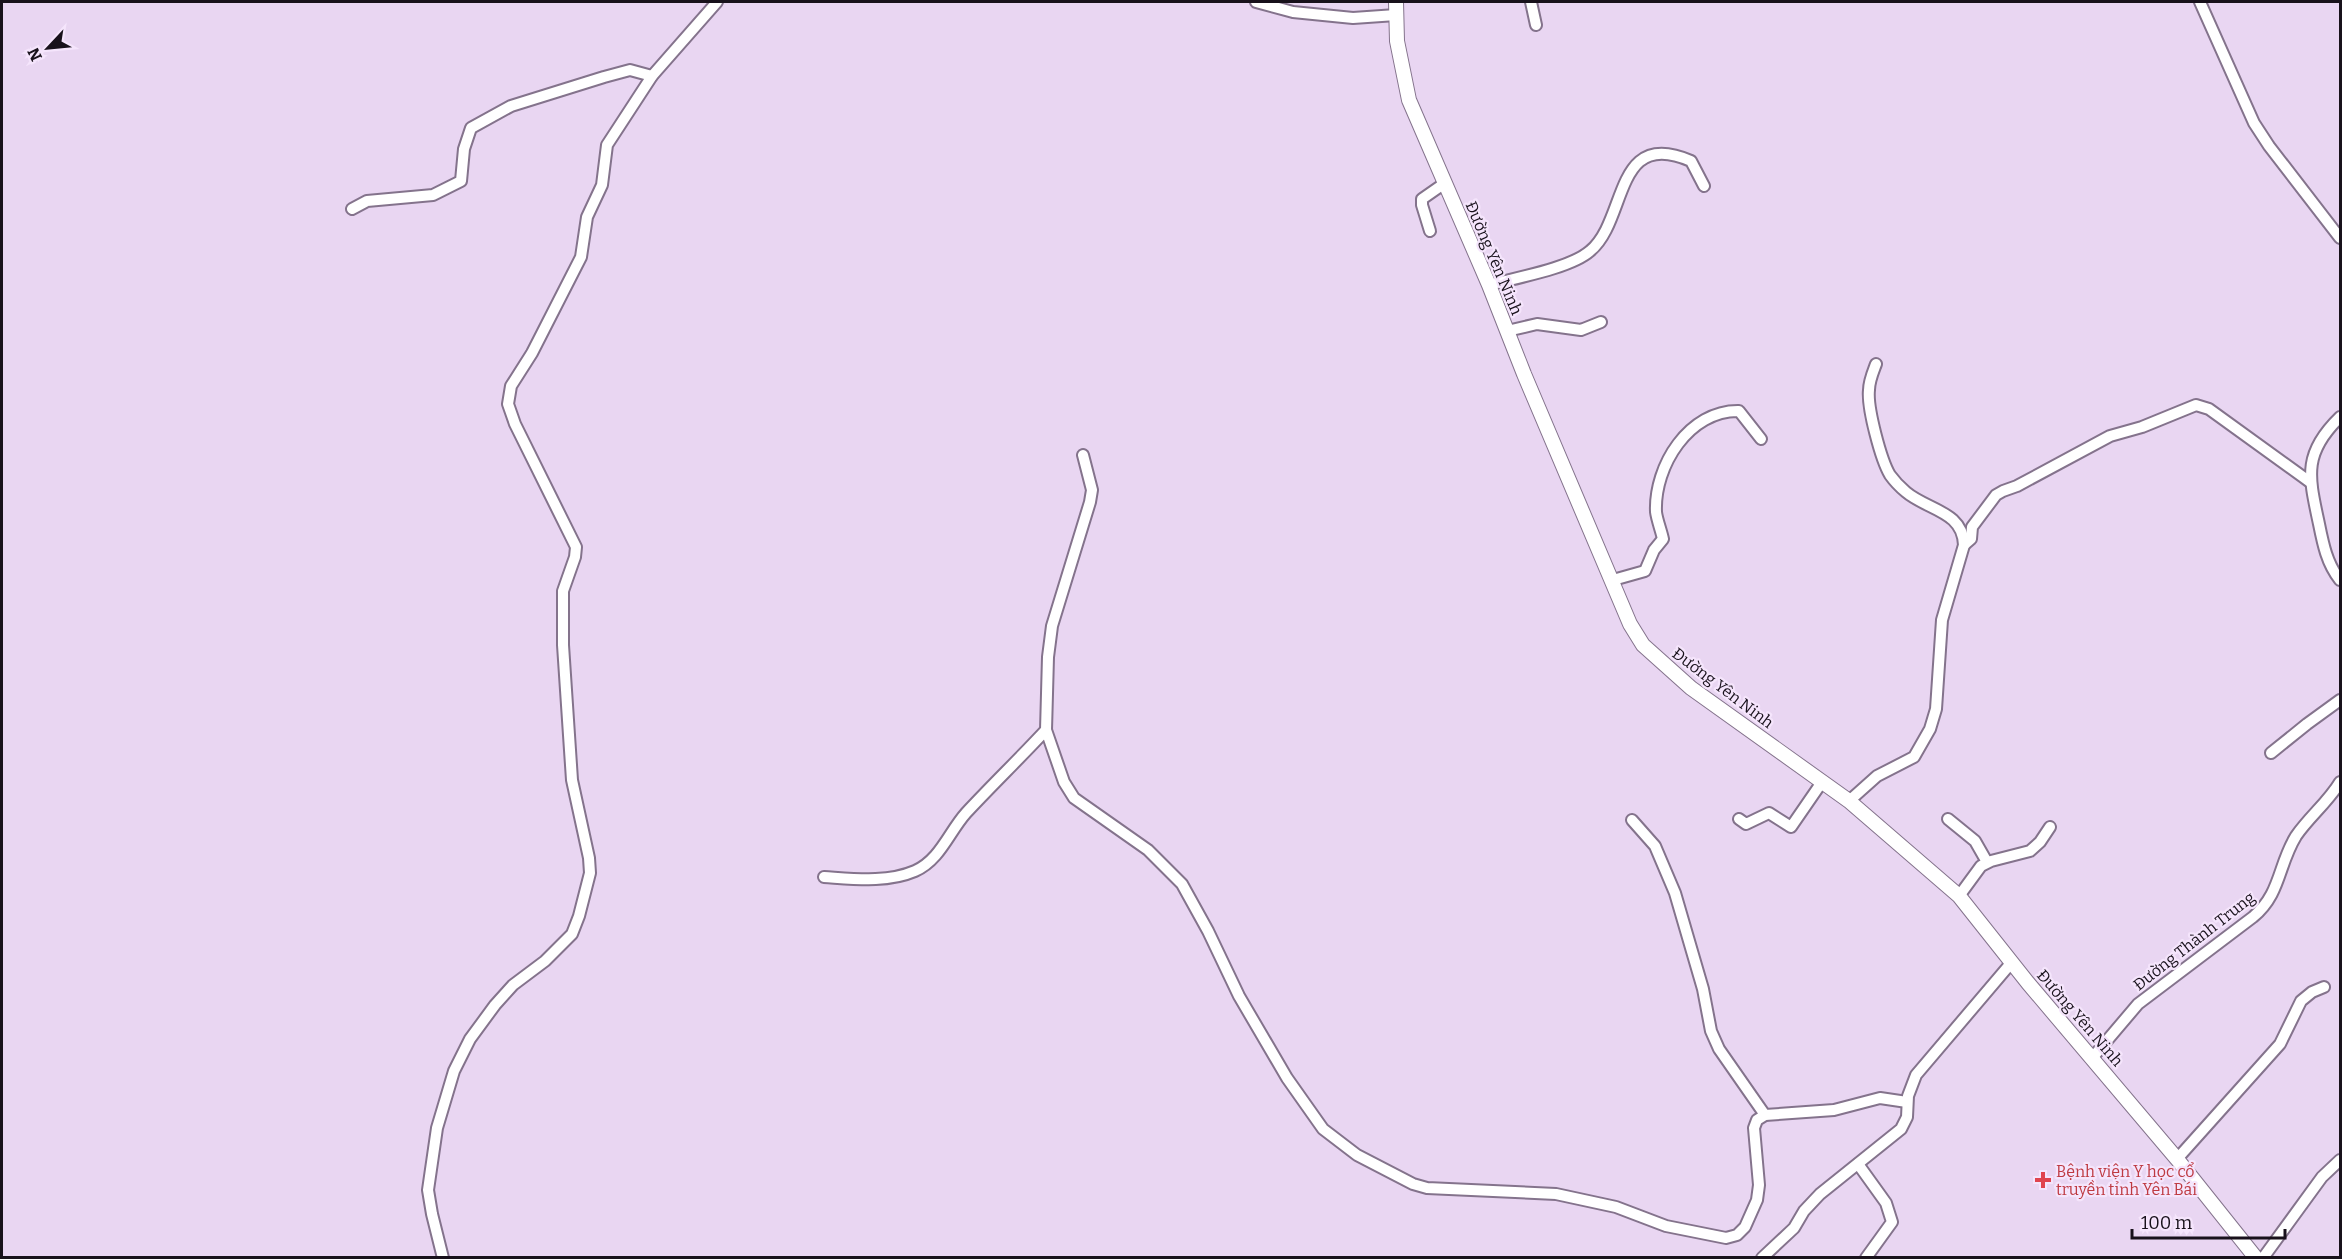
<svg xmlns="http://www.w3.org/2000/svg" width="2342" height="1259" font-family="Bitter,serif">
<rect width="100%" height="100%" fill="#e9d6f2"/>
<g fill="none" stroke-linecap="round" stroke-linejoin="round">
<defs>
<g id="minor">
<polyline points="1256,2 1293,12 1353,18 1396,15"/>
<polyline points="1531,2 1536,25"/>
<polyline points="2200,2 2254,123 2269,146 2340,238"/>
<polyline points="352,209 367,201 433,195 461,181 464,149 471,128 511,106 604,77 630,70 652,76"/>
<polyline points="1430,231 1422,205 1422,199 1445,183"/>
<path d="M1489,285C1515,278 1571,268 1590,251C1628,220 1613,127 1691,161L1704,186"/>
<polyline points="1507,331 1537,324 1581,330 1601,322"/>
<path d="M2340,417C2302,454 2309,477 2319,524C2323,544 2327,564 2340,580"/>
<polyline points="1964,545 1971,539 1972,527 1996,495 2003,491 2017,486 2110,436 2142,427 2196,405 2209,409 2310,482"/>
<path d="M1613,580L1645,571L1654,550L1663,539C1661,530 1657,520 1656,512C1654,466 1689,410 1739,411L1761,439"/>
<polyline points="1046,730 1064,782 1074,798 1148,850 1182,884 1208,931 1239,996 1287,1078 1323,1129 1357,1155 1413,1184 1427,1188 1556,1194 1616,1207 1666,1226 1726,1238 1737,1235 1745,1227 1757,1200 1759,1185 1754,1128 1757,1120 1765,1115 1834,1110 1880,1098 1907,1102"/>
<polyline points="2271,753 2307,724 2340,700"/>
<path d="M1849,801L1877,776L1914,757L1930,729L1936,709L1942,620L1964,545C1963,511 1927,510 1906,492C1900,487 1895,482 1890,475C1881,460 1867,408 1869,390C1869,381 1873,372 1876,364"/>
<polyline points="1739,819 1746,824 1769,813 1791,827 1822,782"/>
<polyline points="1948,819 1975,841 1987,862"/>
<polyline points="1632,820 1655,846 1675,893 1703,989 1711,1031 1719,1049 1765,1115"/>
<path d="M824,877C855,879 887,883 915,871C940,860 949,832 966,813C992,785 1020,758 1046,730L1048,657L1052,626L1090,502L1092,490L1083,455"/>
<polyline points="1959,896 1981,866 1991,861 2030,851 2040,842 2050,827"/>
<path d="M2093,1057L2138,1004L2253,917C2281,894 2278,865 2296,836C2309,817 2328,802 2340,782"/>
<polyline points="2177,1159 2280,1044 2301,1001 2312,992 2324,987"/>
<polyline points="1858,1164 1886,1203 1892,1222 1866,1258"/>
<polyline points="443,1258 432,1214 428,1190 437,1128 454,1071 470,1039 495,1005 513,985 545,961 572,934 579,916 590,873 589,858 572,780 563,645 563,591 575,557 576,547 515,424 508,404 511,386 532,353 581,257 587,217 602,185 607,145 652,76 717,2"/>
<polyline points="1762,1258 1794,1228 1804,1211 1820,1194 1901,1129 1907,1117 1908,1096 1916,1075 2012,962"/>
<polyline points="2263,1258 2322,1177 2340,1160"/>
</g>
<polyline id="major" points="1396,2 1397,41 1409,100 1489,285 1524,374 1630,624 1643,645 1691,688 1849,801 1959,896 2028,983 2177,1159 2256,1258"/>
</defs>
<!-- minor casing -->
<use href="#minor" stroke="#84738c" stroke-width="14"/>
<!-- major casing -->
<use href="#major" stroke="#84738c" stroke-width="16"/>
<!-- minor -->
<use href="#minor" stroke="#fff" stroke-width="10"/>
<!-- major -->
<use href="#major" stroke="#fff" stroke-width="14"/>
</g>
<!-- markers -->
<path fill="#e0444e" stroke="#f5e5fc" stroke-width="2" d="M2040 1171h6v6h6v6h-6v6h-6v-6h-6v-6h6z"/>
<g text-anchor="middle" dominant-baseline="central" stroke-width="4.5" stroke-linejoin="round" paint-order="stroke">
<!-- street labels -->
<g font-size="16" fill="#18111b" stroke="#f5e5fc">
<text transform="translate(1494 258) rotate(67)">Đường Yên Ninh</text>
<text transform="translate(1723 688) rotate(37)">Đường Yên Ninh</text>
<text transform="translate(2194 941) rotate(-38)">Đường Thành Trung</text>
<text transform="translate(2080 1018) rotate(49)">Đường Yên Ninh</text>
</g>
<!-- health labels -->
<g font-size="16" fill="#be3a42" stroke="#f5e5fc" text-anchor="start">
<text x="2056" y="1171">Bệnh viện Y học cổ<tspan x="2056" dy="18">truyền tỉnh Yên Bái</tspan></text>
</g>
</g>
<!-- border -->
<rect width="2342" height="1259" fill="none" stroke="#18111b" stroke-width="6"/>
<!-- north arrow -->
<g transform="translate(48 48) rotate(244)" stroke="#f5e5fc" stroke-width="4.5" paint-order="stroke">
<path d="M0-4.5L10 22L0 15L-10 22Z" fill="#18111b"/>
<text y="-9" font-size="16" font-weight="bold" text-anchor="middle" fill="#18111b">N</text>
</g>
<!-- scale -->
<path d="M2132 1229v9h153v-9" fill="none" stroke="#18111b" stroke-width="3"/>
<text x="2141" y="1229" font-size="18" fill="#18111b" stroke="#f5e5fc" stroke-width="4.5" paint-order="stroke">100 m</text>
</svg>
